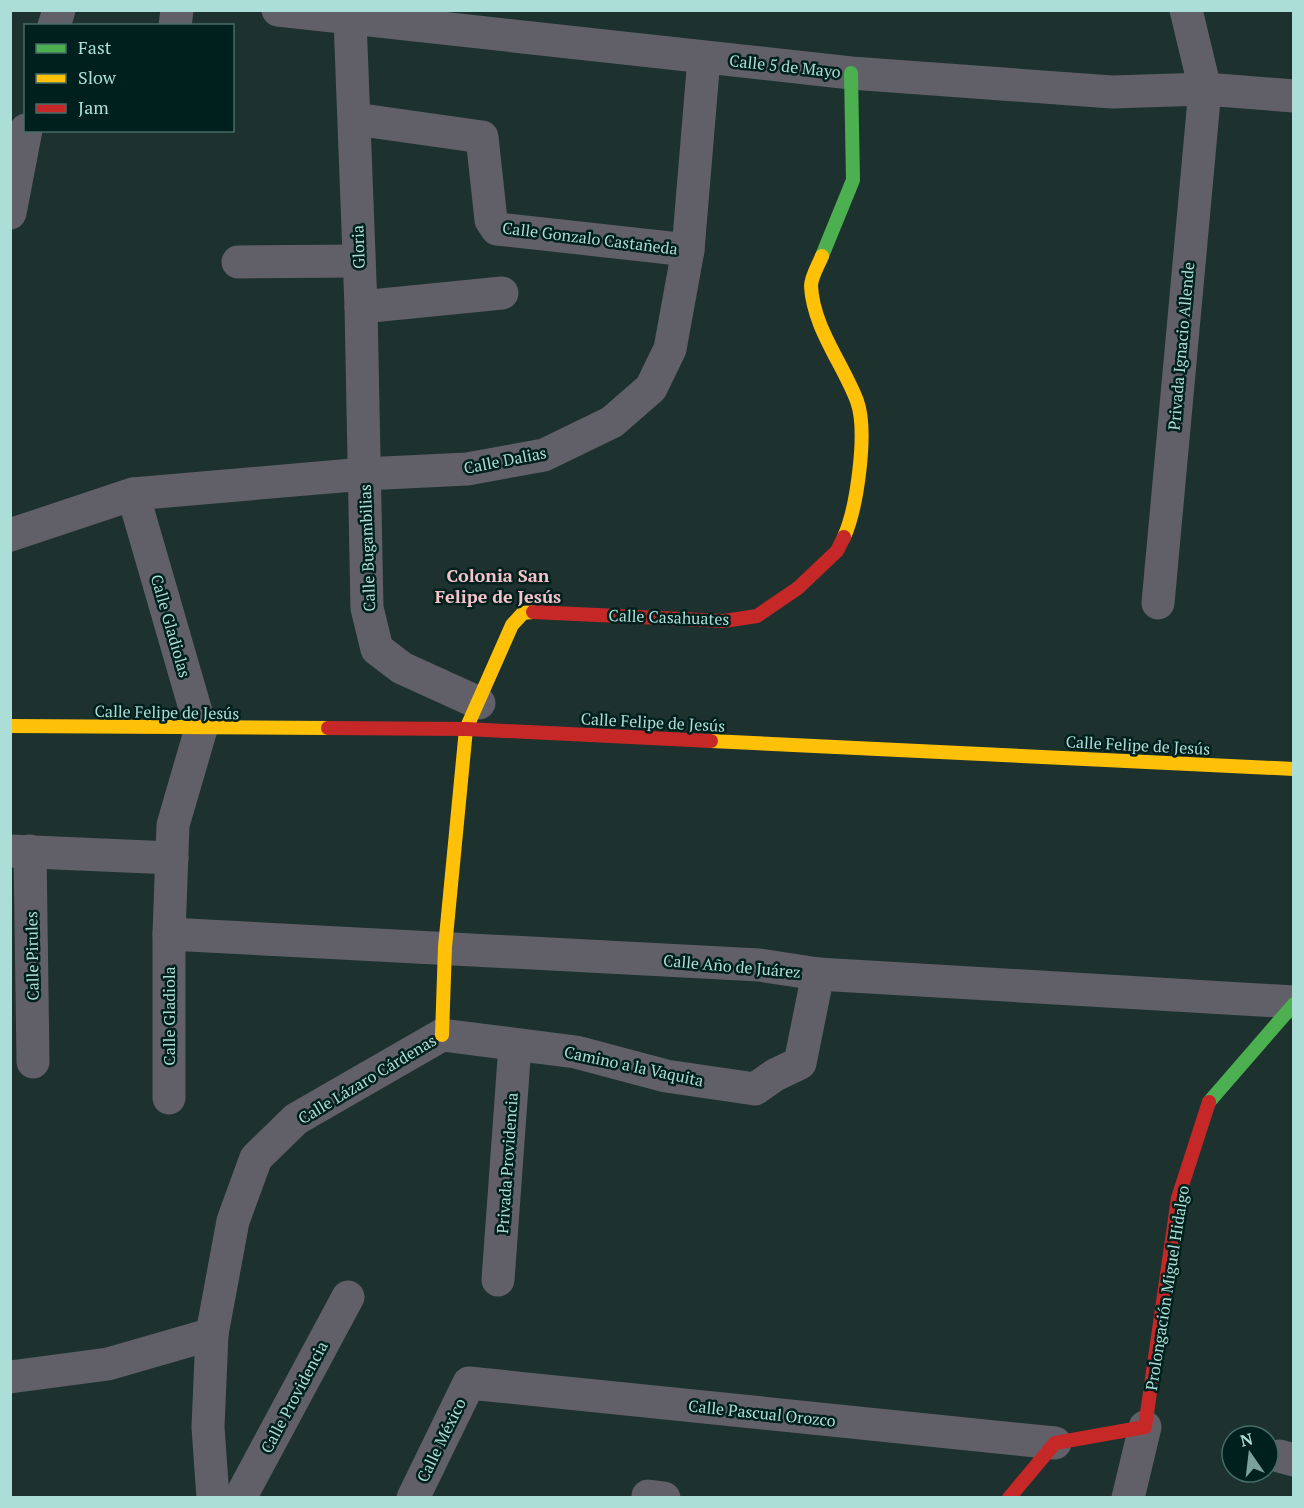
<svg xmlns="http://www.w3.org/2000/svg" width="1304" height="1508" font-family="'PT Serif',serif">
<rect width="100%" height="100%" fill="#1d312f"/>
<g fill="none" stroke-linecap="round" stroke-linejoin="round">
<!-- street -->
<g stroke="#616068" stroke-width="33">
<polyline points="278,10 851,73 1112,92 1205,89 1294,96"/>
<polyline points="350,19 361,307 367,608 377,649 402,668 479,703"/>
<polyline points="54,26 59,10"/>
<polyline points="175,26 177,10"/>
<polyline points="355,119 482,137 491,220 497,229 688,250"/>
<polyline points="10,213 26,130"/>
<polyline points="238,262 358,261"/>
<polyline points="361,307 502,293"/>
<polyline points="133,494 201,729 173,825 169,934 169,1098"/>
<polyline points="10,535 133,494 364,474 467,469 544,455 612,422 651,388 670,349 688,250 704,58"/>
<polyline points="1158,603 1205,89 1186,10"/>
<polyline points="10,851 172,858"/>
<polyline points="30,851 33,1062"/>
<polyline points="169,934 759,965 818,974 1294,1002"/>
<polyline points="498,1280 515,1045"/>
<polyline points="10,1377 108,1364 212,1334"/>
<polyline points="1279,1456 1294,1460"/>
<polyline points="648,1496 664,1498"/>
<polyline points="213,1498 208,1427 212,1334 233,1221 256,1158 296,1119 442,1035 576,1052 666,1076 755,1089 775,1075 800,1063 818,974"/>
<polyline points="240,1498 348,1297"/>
<polyline points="413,1498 469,1383 1055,1443"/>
<polyline points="1128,1498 1145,1427"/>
</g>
<!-- fast -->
<g stroke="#4caf50" stroke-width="14">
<polyline points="822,256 853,180 851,73"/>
<polyline points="1209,1102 1294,1004"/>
</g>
<!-- slow -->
<g stroke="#ffc107" stroke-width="14">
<path d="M822,256C819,264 811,277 811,286C813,327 843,364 857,401C868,431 857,508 844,537"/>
<polyline points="10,726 328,728"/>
<polyline points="711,741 1294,769"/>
<polyline points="442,1035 445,947 466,729 512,625 523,613 533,612"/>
</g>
<!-- jam -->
<g stroke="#c62828" stroke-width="14">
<polyline points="533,612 724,621 757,616 798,588 837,551 844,537"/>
<polyline points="328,728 466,729 711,741"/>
<polyline points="1009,1498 1055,1443 1145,1427 1178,1198 1209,1102"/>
</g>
</g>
<g text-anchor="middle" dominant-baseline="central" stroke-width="5" stroke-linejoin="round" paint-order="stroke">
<!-- street labels -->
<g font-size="16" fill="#acded8" stroke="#00201d">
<text transform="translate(785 66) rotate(6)">Calle 5 de Mayo</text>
<text transform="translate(590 238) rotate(7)">Calle Gonzalo Castañeda</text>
<text transform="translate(358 247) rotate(-92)">Gloria</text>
<text transform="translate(1181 346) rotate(-85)">Privada Ignacio Allende</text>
<text transform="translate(505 460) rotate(-11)">Calle Dalias</text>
<text transform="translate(367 548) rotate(-92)">Calle Bugambilias</text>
<text transform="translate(669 617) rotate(2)">Calle Casahuates</text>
<text transform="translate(171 626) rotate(74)">Calle Gladiolas</text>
<text transform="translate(167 712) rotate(1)">Calle Felipe de Jesús</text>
<text transform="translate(653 722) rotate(3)">Calle Felipe de Jesús</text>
<text transform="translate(1138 745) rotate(3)">Calle Felipe de Jesús</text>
<text transform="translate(32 956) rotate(-91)">Calle Pirules</text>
<text transform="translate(732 966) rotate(5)">Calle Año de Juárez</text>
<text transform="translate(169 1016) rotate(-90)">Calle Gladiola</text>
<text transform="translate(634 1066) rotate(12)">Camino a la Vaquita</text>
<text transform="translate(367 1079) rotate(-31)">Calle Lázaro Cárdenas</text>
<text transform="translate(507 1163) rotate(-86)">Privada Providencia</text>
<text transform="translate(1167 1288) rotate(-81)">Prolongación Miguel Hidalgo</text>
<text transform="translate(294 1397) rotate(-62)">Calle Providencia</text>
<text transform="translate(762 1413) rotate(6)">Calle Pascual Orozco</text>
<text transform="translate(441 1440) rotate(-64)">Calle México</text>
</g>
<!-- neighbourhood labels -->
<g font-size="18" font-weight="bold" fill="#f5c2ca" stroke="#00201d">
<text x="498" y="575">Colonia San<tspan x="498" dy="21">Felipe de Jesús</tspan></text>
</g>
</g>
<!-- border -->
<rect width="1304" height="1508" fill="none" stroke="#acded8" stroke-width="24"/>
<!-- legend -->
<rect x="24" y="24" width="210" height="108" fill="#00201d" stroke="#456c68" stroke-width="1.5"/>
<rect x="36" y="44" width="30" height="9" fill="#4caf50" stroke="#456c68" stroke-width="1.5"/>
<text x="78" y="54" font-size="18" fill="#acded8">Fast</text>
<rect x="36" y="74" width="30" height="9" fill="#ffc107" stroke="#456c68" stroke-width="1.5"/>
<text x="78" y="84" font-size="18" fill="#acded8">Slow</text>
<rect x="36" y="104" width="30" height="9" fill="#c62828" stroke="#456c68" stroke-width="1.5"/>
<text x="78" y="114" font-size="18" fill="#acded8">Jam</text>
<!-- north arrow -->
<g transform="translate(1250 1454) rotate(346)"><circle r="28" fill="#00201d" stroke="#456c68" stroke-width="1.5"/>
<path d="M0-4.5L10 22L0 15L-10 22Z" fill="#7aa19d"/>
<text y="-9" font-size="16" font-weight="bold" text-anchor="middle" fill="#acded8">N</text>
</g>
</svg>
